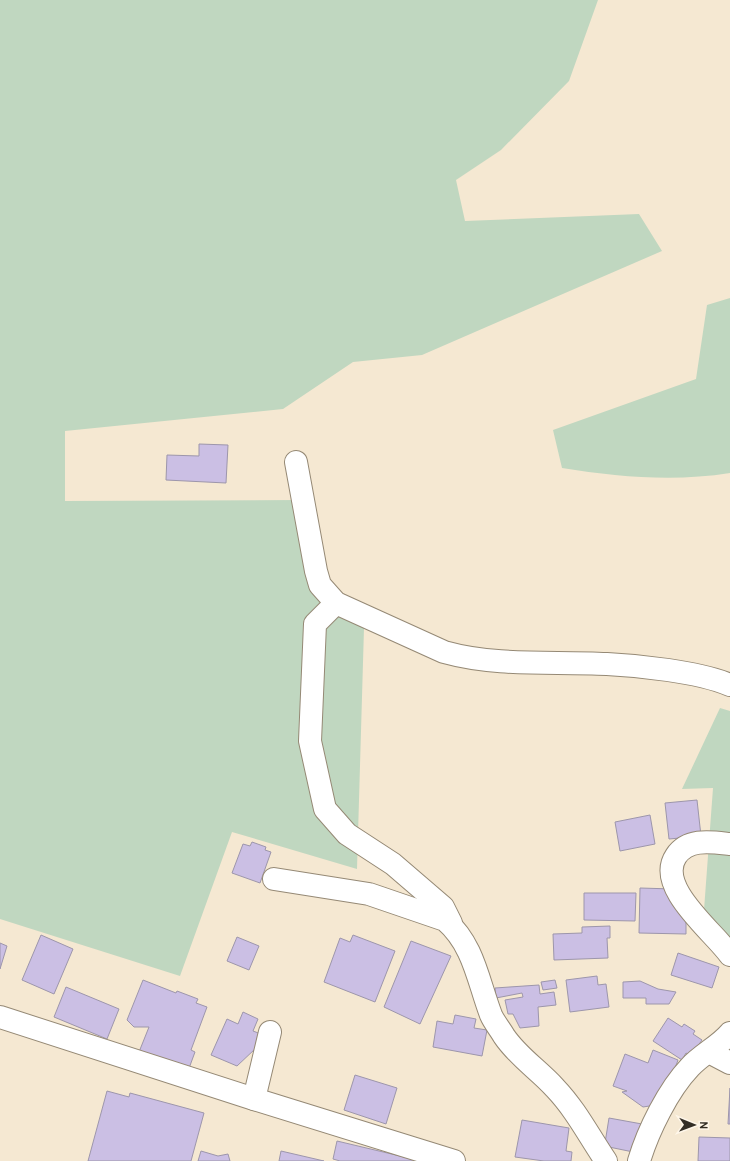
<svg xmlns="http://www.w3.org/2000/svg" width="730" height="1161" font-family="Overpass,sans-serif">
<rect width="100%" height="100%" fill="#f5e8d2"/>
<!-- green -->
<g fill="#c0d7c0">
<polygon points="0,0 598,0 569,81 501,150 456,180 465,221 639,214 662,251 422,355 353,362 283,409 65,431 65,501 302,500 314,568 364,628 357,869 232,832 180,976 0,919"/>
<path d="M730,298V473C674,482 618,477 562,468L553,430L696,379L707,305Z"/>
<polygon points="720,708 730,711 730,946 702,937 713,788 682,789"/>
</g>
<!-- building -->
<g fill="#cbbfe4" stroke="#9d96ab">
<polygon points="199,444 228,445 226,483 166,480 167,455 199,456"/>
<polygon points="697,800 701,836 669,839 665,803"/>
<polygon points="650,815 655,844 620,851 615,822"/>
<polygon points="252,842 266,847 265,850 271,852 260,883 232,873 243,844 250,846"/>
<polygon points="640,888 673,889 686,920 686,934 639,933"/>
<polygon points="584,893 636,893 635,921 584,920"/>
<polygon points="610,926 610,938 607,938 608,958 554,960 553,934 582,933 582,927"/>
<polygon points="41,935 73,949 54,994 22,980"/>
<polygon points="353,935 395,951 375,1002 324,982 340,938 350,942"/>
<polygon points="237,937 259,946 249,970 227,961"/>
<polygon points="411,941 451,956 420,1024 384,1007"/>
<polygon points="0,943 7,946 0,969"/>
<polygon points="678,953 719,967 712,988 671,975"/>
<polygon points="597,976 598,985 606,984 609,1007 570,1012 566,980"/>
<polygon points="143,980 176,993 177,991 198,999 196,1003 207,1007 191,1050 195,1052 188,1071 139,1052 149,1027 134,1027 127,1020"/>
<polygon points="555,980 557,988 543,990 541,982"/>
<polygon points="640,981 658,989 676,992 669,1004 646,1004 646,998 623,998 623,982"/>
<polygon points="539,985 540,994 554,992 556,1005 538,1007 539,1026 520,1028 513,1014 508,1014 505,1000 523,997 522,993 496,998 495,988"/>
<polygon points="66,987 119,1009 107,1039 54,1017"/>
<polygon points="243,1012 258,1019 253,1031 261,1034 255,1049 237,1066 211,1055 227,1019 238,1024"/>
<polygon points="455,1015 476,1019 474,1028 487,1030 482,1056 433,1047 437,1021 453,1024"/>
<polygon points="668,1018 682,1027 684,1024 695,1031 693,1034 702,1040 691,1056 686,1053 682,1060 653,1041"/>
<polygon points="653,1050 678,1060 662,1104 643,1107 622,1092 627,1091 613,1086 625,1054 648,1063"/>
<polygon points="355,1075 397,1088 386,1124 344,1110"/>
<polygon points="730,1088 730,1124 728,1124"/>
<polygon points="107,1091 129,1097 130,1093 204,1113 191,1161 88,1161"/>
<polygon points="609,1118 642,1124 638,1153 609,1147 608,1143 605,1143"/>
<polygon points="522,1120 569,1128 566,1151 572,1152 571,1161 544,1161 515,1157"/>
<polygon points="699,1137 730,1138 730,1161 698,1161"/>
<polygon points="337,1141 421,1161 340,1161 333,1159"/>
<polygon points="201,1151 218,1156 228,1154 230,1161 198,1161"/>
<polygon points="281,1151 324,1161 279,1161"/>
</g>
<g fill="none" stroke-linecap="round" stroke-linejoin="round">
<defs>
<g id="minor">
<path d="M296,462L316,571L320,585L336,603L444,652C498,667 552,661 607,664C628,665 648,667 668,670C689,673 711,677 730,685"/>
<polyline points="336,603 315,624 310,741 325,809 347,834 393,864 443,907 451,923"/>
<path d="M730,844C711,842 688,838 676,856C655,887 714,932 730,955"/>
<path d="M274,879L369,894L445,920C474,945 478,981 491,1015C494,1022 500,1029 504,1036C518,1057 539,1070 555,1088C576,1110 589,1136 606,1161"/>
<polyline points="709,1052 730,1063"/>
<polyline points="254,1099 270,1032"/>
<path d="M639,1161C648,1131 668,1090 690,1067C702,1054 719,1046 730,1033"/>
</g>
<polyline id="major" points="0,1017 254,1099 454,1161"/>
</defs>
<!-- minor casing -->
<use href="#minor" stroke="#958975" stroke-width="24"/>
<!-- major casing -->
<use href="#major" stroke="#958975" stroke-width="24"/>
<!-- minor -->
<use href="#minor" stroke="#fff" stroke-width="22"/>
<!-- major -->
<use href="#major" stroke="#fff" stroke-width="22"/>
</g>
<!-- north arrow -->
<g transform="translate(694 1125) rotate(91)" stroke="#fef6e9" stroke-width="3" paint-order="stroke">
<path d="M0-3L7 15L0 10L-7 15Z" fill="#332e26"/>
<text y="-6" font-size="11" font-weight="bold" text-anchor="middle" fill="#332e26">N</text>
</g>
</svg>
